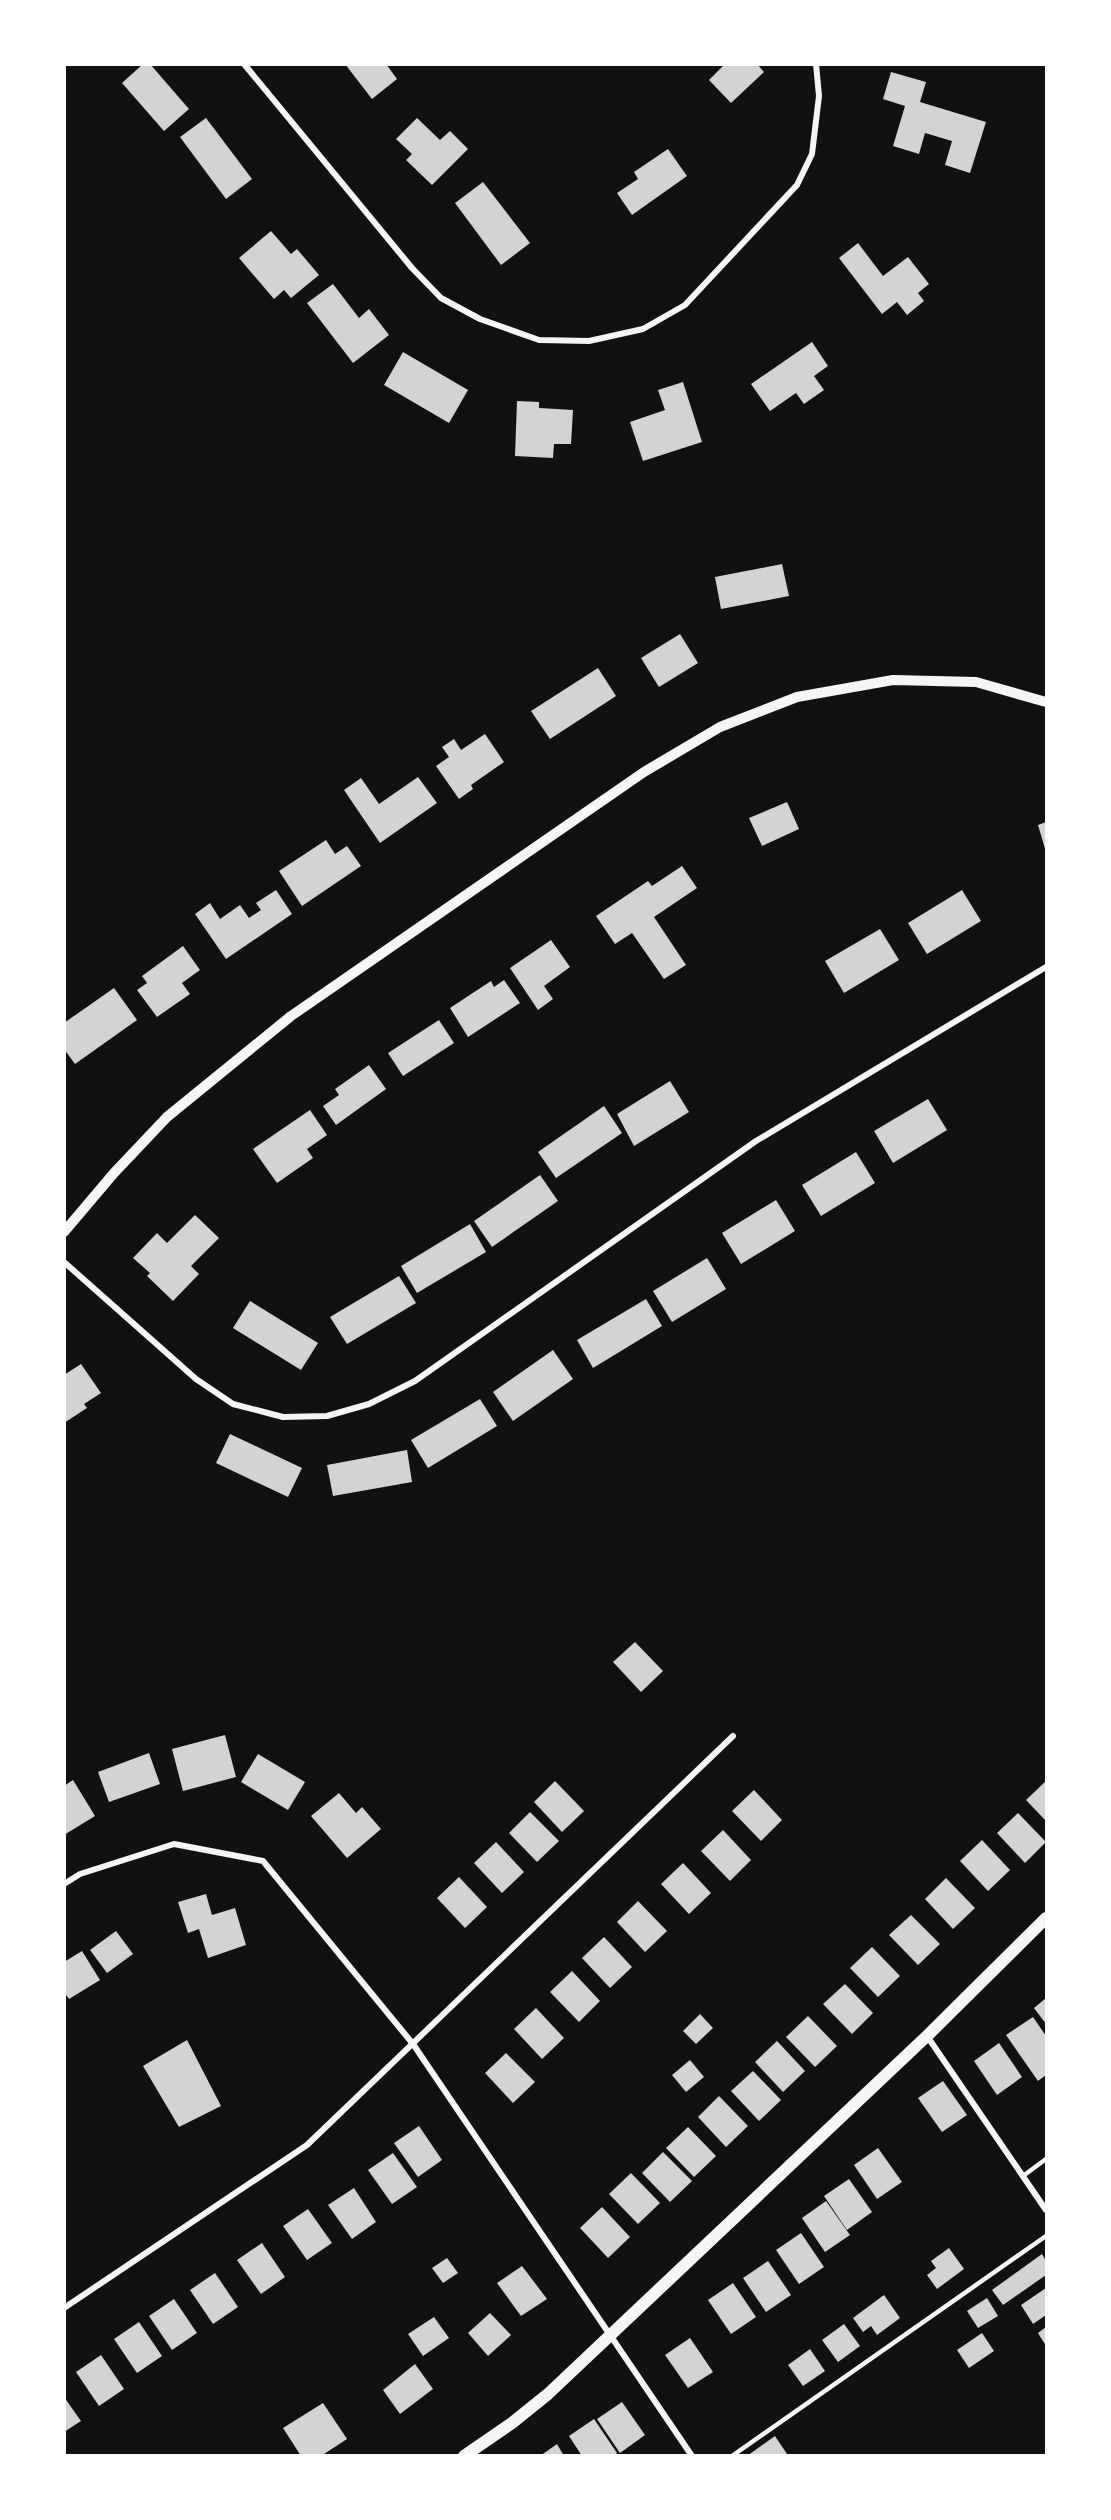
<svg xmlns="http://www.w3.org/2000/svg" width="1111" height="2520" font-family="'Sofia Sans Condensed',sans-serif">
<rect width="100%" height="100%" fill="#111"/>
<!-- building -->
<g fill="#d3d3d3">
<polygon points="143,64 150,64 189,109 164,131 122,83"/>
<polygon points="345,64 386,64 397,79 372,99"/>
<polygon points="725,64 757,64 764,72 731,103 709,80"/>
<polygon points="891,72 926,82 920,102 986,122 970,173 945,165 952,141 925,133 919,154 893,146 905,106 883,99"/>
<polygon points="206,118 252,179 226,199 180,137"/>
<polygon points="417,118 440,140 450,131 468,149 432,185 406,160 412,154 396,139"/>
<polygon points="668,149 687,176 632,215 617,193 638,179 634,172"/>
<polygon points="483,182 530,243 501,265 455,203"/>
<polygon points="271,231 291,254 297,249 319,275 291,298 284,290 274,299 239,258"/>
<polygon points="858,243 883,276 908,257 929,284 918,293 924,301 907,315 897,302 882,314 839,258"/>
<polygon points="333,284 359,318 369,309 389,335 353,363 307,303"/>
<polygon points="812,342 828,366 814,376 824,390 804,404 796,393 770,411 751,384"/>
<polygon points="403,352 468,390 449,423 384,385"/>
<polygon points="683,382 702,442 643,461 630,422 665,410 658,390"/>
<polygon points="517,401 539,402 539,408 573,410 571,444 554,444 553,458 515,456"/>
<polygon points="782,564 789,596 721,609 715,577"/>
<polygon points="680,634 698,663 659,687 641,658"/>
<polygon points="598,668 616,696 550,739 531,711"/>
<polygon points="485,734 504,762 471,785 473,789 459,799 436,766 449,757 442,747 454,739 461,750"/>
<polygon points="418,777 437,803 380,843 344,790 361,778 379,804"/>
<polygon points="787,802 799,829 762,846 749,818"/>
<polygon points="1046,822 1046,852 1038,825"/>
<polygon points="326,840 335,854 347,846 361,866 302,906 279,871"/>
<polygon points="682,866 697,888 654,917 686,965 664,979 632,933 615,944 596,916 648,881 652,886"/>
<polygon points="276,890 292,914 226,959 195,914 210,903 220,919 240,905 249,918 261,910 256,903"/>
<polygon points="962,890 981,921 927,954 908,923"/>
<polygon points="880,929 899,960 844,993 825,961"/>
<polygon points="551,940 570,967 544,986 553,999 538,1010 510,968"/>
<polygon points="183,946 200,970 182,983 190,994 157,1017 137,990 147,983 142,976"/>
<polygon points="504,980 520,1003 468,1037 450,1008 491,981 494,987"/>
<polygon points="114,988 137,1020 75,1064 64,1049 64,1023"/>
<polygon points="439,1020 454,1043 403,1076 388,1053"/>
<polygon points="369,1065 386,1089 336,1125 323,1106 339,1095 335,1089"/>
<polygon points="670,1081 689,1112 634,1146 617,1114"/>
<polygon points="928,1099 947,1130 893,1163 874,1131"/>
<polygon points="604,1106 622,1133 556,1178 538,1152"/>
<polygon points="310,1110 327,1135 307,1149 313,1158 277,1183 253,1149"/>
<polygon points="856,1152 875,1183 821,1216 802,1185"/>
<polygon points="540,1175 558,1201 492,1247 474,1221"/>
<polygon points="776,1200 795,1231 741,1264 722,1233"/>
<polygon points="195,1215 219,1238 191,1266 199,1274 173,1301 147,1276 150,1273 133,1258 157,1233 167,1243"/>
<polygon points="470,1224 486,1252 417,1293 401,1266"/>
<polygon points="707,1258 726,1289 672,1322 653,1291"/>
<polygon points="399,1276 416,1303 347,1344 330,1317"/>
<polygon points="646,1299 662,1326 593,1368 577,1340"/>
<polygon points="250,1301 318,1343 301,1370 233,1328"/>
<polygon points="553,1350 573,1379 513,1421 493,1392"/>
<polygon points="81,1364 101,1393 84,1404 87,1408 64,1423 64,1375"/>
<polygon points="480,1399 497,1426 428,1468 411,1440"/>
<polygon points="230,1434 302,1468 288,1497 216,1463"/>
<polygon points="407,1450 412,1482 333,1496 327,1465"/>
<polygon points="635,1642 663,1671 641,1692 613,1662"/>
<polygon points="225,1735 236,1777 183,1791 172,1749"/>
<polygon points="149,1753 160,1784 109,1802 98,1772"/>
<polygon points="258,1754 305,1782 288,1810 241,1782"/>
<polygon points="73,1780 95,1816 64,1835 64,1786"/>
<polygon points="555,1781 584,1811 562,1832 534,1802"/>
<polygon points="1046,1781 1046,1821 1026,1800"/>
<polygon points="754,1790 782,1820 761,1841 732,1811"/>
<polygon points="339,1793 356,1813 362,1807 381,1829 347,1858 311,1816"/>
<polygon points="530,1812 559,1841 537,1862 509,1833"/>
<polygon points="1018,1813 1046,1842 1025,1863 997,1833"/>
<polygon points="723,1830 751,1860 730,1881 701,1851"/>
<polygon points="982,1840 1010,1870 988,1891 960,1861"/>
<polygon points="496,1842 524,1872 502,1893 474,1863"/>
<polygon points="683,1863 711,1893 689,1914 661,1884"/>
<polygon points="459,1877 487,1907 465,1928 437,1898"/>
<polygon points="946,1878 975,1908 953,1929 925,1899"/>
<polygon points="206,1894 212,1915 235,1908 246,1945 208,1958 199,1929 188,1933 178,1902"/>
<polygon points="638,1901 667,1931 645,1952 617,1922"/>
<polygon points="911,1915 940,1944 918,1965 889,1935"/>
<polygon points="116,1931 133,1954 107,1973 90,1950"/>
<polygon points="604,1937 632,1967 610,1988 582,1958"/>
<polygon points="872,1947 900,1976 878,1997 850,1968"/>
<polygon points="82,1951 100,1980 69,1999 64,1992 64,1962"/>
<polygon points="572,1971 600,2001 579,2022 550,1992"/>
<polygon points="845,1984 873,2013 852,2034 823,2004"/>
<polygon points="1046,1998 1046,2024 1034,2008"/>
<polygon points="536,2008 564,2038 542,2059 514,2029"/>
<polygon points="700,2014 713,2028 696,2044 683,2031"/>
<polygon points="808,2016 837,2046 815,2067 786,2037"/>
<polygon points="1033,2017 1046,2036 1046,2075 1038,2081 1006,2035"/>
<polygon points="187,2040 221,2106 179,2127 143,2066"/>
<polygon points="777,2041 805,2071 783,2092 755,2062"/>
<polygon points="999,2043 1022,2077 997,2095 974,2061"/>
<polygon points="506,2053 535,2082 513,2103 485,2073"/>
<polygon points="690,2060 704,2077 686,2092 672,2075"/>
<polygon points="753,2071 781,2100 759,2121 731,2091"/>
<polygon points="943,2081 967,2115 942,2132 918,2098"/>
<polygon points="719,2096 748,2126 726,2147 698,2117"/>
<polygon points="419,2126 442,2160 418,2177 394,2143"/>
<polygon points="688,2127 716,2156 694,2177 666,2148"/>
<polygon points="878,2148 902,2182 877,2199 854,2165"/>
<polygon points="663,2152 692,2181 670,2202 642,2173"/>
<polygon points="393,2153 417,2187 392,2204 368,2170"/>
<polygon points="631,2173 660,2203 638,2224 609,2194"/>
<polygon points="849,2179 872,2212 847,2230 824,2196"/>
<polygon points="354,2188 376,2222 352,2239 328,2205"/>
<polygon points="826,2201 850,2235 825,2252 802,2218"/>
<polygon points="602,2207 630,2237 608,2258 580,2228"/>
<polygon points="308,2209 332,2243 307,2260 283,2226"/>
<polygon points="801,2233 824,2267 799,2284 776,2250"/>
<polygon points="262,2243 285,2277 261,2294 237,2260"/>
<polygon points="949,2248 964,2269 937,2289 927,2275 936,2268 931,2261"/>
<polygon points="1042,2254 1046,2261 1046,2275 1003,2305 992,2290"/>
<polygon points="447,2258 458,2273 443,2283 432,2268"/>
<polygon points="768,2261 791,2295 766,2312 743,2278"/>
<polygon points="522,2266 547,2299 521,2316 497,2283"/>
<polygon points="215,2273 238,2307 213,2324 190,2290"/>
<polygon points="733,2283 756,2317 731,2334 708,2300"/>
<polygon points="1046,2288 1046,2315 1033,2324 1021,2305"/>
<polygon points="884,2295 900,2318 877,2335 871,2326 863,2332 853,2318"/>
<polygon points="987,2298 998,2316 978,2328 967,2311"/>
<polygon points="174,2299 197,2333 172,2350 149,2316"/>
<polygon points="490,2313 511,2335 488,2356 468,2333"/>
<polygon points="434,2317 449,2338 423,2356 408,2334"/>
<polygon points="139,2322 162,2356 137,2373 114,2339"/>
<polygon points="844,2324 860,2346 838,2362 822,2340"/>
<polygon points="1046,2327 1046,2346 1038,2333"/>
<polygon points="982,2333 994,2351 969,2368 957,2350"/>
<polygon points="690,2338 713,2372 688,2388 665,2355"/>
<polygon points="810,2349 825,2371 803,2386 788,2365"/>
<polygon points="101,2355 124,2389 99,2406 76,2372"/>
<polygon points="415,2364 433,2389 400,2414 383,2390"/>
<polygon points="64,2397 81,2421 64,2432"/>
<polygon points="622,2402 645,2435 620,2453 597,2419"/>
<polygon points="323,2403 347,2439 321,2456 301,2456 283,2428"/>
<polygon points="594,2419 617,2453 614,2456 582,2456 569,2436"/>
<polygon points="775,2436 787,2454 747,2456"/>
<polygon points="557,2444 564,2456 540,2456"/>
</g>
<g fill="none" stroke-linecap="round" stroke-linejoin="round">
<!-- service -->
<g stroke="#f5f5f5" stroke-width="4.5">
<polyline points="1023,2176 1046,2159"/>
<polyline points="732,2456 1046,2236"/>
</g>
<!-- minor -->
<g stroke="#f5f5f5" stroke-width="6">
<polyline points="244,64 412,268 441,298 480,319 539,340 589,341 643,329 685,305 797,185 812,154 819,96 816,64"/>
<polyline points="64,1262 196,1379 233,1404 283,1417 327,1416 369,1404 415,1381 756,1141 1046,967"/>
<polyline points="64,1884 80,1874 174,1844 263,1861 413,2044 692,2456"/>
<polyline points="927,2036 1046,2210"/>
<polyline points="64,2308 307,2145 733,1736"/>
</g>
<!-- tertiary -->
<polyline stroke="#f5f5f5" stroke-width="10" points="64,1232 114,1173 167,1117 291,1016 644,772 720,727 797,697 893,680 976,682 1046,702"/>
<!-- secondary -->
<polyline stroke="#f5f5f5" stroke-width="12" points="464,2456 512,2423 548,2394 927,2036 1046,1918"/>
</g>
<!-- border -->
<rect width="1111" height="2520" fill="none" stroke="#ffffff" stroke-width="132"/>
</svg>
